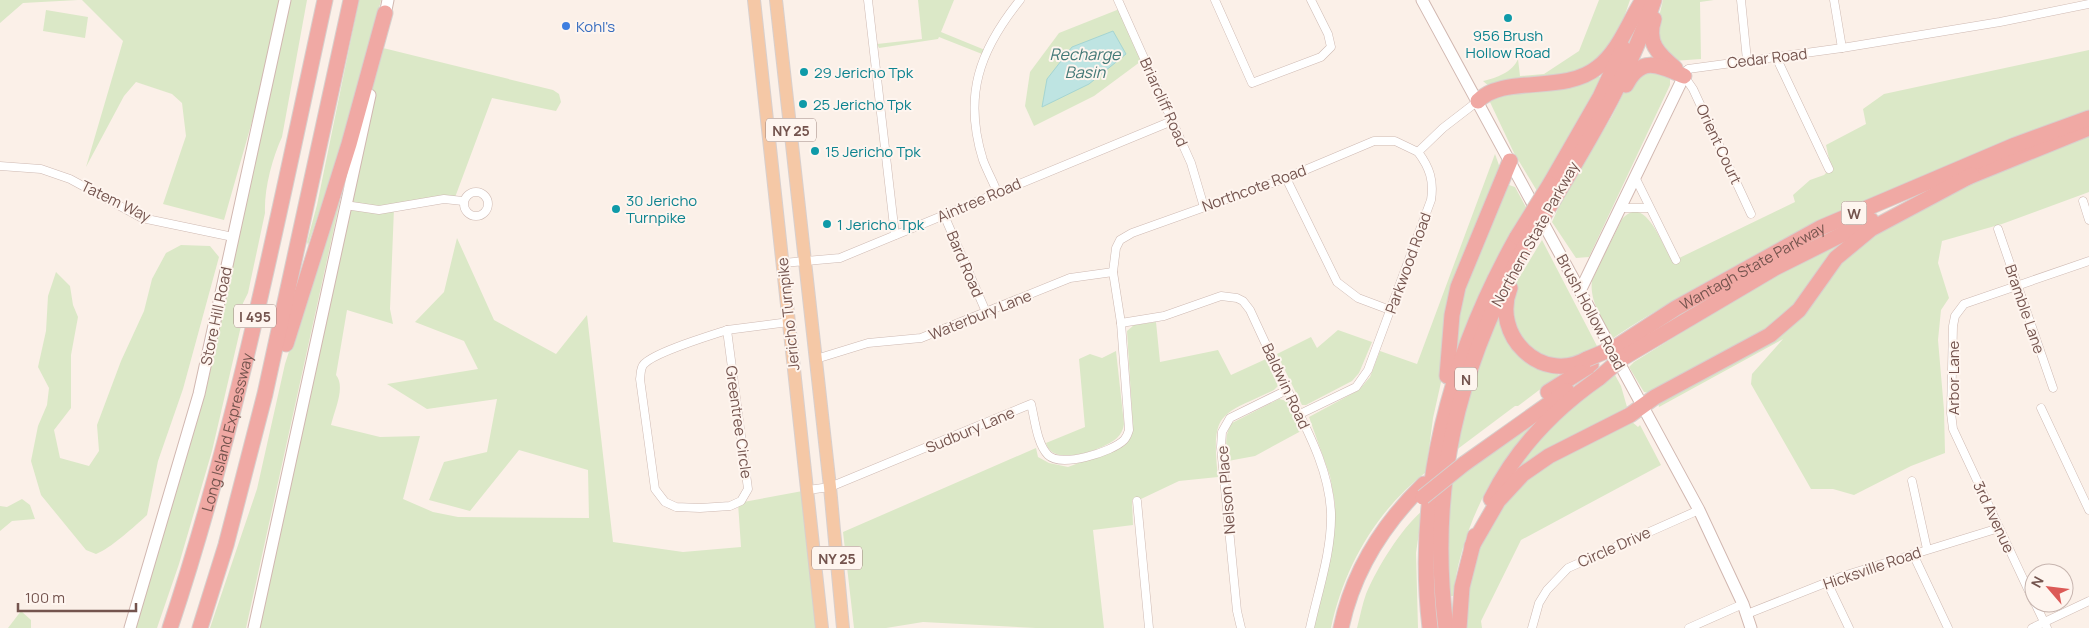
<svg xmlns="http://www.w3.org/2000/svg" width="2089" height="628" font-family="Manrope,sans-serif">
<rect width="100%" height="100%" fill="#fbf0e8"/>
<!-- green -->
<g fill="#dbe8c7">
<polygon points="0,0 78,0 23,3 0,23"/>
<polygon points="82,0 285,0 278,30 224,220 163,204 186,136 182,103 172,94 136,82 124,96 86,167 123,41"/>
<path d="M289,0H307L282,137C272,159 264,189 265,213L248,293L243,303L241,326L212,451L179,564L157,628H135L205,395Z"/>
<polygon points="359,0 381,0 358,97 308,245 307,242 317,205"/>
<polygon points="918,0 954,0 941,32 985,50 982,54 939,37 938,39 879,48 877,44 922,39"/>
<path d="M1599,0H1630L1617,38L1588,69L1490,87L1483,81C1496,78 1513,72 1518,59L1520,76L1544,74L1579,51Z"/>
<polygon points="1663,0 1714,0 1700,2 1701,59 1673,61 1656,47 1658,21"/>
<polygon points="1122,8 1144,59 1094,96 1034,126 1025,106 1030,72 1059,33"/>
<polygon points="46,10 88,17 85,38 43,31"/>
<path d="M379,47L553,90L559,94L561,102L556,111L492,98L454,200L394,208L390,309L393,324L347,310L336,375C346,387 334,411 331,425L380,437L420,436L403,499L433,512L458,517L589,518L588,470L519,450L470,511L429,500L444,462L487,452L497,399L427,409L387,384L478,369L464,341L415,322L444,292L457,238L494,320L556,354L587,315L613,542L683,552L741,547L738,503L808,490L822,628H253Z"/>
<path d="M2089,50V110C2034,129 1981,153 1928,175C1819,222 1712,273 1613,338C1603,320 1589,302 1592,280L1622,219C1646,193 1661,245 1673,261L1795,202L1793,195L1810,180L1824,175L1831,168L1826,145L1866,124L1863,109L1884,94Z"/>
<polygon points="1653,68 1670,78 1670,85 1589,257 1576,258 1552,222 1561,202 1612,116 1628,84"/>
<polygon points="1597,73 1601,79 1537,191 1514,153 1489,100"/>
<polygon points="2089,136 2089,192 2002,224 1942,241 1938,263 1949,298 1941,310 1938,340 1944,410 1945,453 1911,466 1854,495 1833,489 1811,489 1751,384 1752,374 1783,339 1659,407 1658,403 1781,332 1835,267 1893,221 1981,180"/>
<path d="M1495,154L1500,168L1457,272L1444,369L1433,418L1426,472C1376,511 1344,567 1331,628H1312L1331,545L1335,504L1330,476L1309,417L1359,390L1370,377L1380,351L1417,364Z"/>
<polygon points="1506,184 1515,187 1527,209 1488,274 1490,275 1476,303 1454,360 1459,295"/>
<polygon points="337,201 340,201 246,628 210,628 257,489 285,364"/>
<polygon points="1866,229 1785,318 1757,337 1649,393 1644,392 1629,367 1634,362 1721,308 1745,290"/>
<polygon points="1542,240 1598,348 1584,356 1550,361 1518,342 1509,298 1513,296 1516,283"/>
<path d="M181,245L210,246L219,257L183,389L158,461L147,515C135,526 110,549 96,554L86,550L41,495L31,461L38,426L47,405L49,388L38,367L46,331L48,296L56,272L70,286L73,305L78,317L71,355V408L54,430L60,458L89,466L99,451L97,425L121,361L144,311L152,279L166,253Z"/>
<path d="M1500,301C1505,328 1506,352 1533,365C1541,369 1553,370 1559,375L1518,406H1515L1455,451L1451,483L1527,426L1530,429C1519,442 1508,455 1499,469C1475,506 1458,552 1453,596H1450L1446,519L1454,443Z"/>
<path d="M1156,322L1160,362L1218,350L1231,375L1266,359L1278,386L1274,390C1219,416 1211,411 1218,477L1179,481L1141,499L1132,500L1133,525L1093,530L1104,628H1036L923,622L886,628H854L843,532L1036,448L1038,457L1049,463L1068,467L1124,446L1129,440L1133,429L1127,331L1134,325Z"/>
<polygon points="1338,330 1372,342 1359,373 1352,381 1306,405 1302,405 1277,354 1311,337 1317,348"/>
<path d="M1116,351L1124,424C1123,430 1121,434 1117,438C1103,450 1052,468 1046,443L1085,427L1079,359L1090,354L1102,358Z"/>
<polygon points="1615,375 1621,386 1627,407 1521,471 1516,467 1553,423 1559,420 1581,398"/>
<path d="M1279,399L1287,401L1301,431L1255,456L1228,461C1226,447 1224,435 1232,423Z"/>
<path d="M1631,421L1638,427L1640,425L1661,465L1521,540L1481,621L1482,628H1466C1466,557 1492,494 1555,457C1579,443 1606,433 1631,421Z"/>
<polygon points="22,499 30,505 35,519 12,521 0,531 0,506 7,507"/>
<path d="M1422,511L1416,553L1418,628H1357C1360,617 1362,605 1366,594C1377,568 1400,530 1422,511Z"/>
<polygon points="21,611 31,620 31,628 8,628"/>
</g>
<!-- water -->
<polygon fill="#bee4e2" stroke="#a5d5d2" points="1113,31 1126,54 1089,84 1042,107 1047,79 1072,47"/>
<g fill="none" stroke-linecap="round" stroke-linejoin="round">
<defs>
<g id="street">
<polyline points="868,0 895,235"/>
<polyline points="1118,0 1191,163 1204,207"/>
<polyline points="1215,0 1252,83 1321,57 1331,47 1328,34 1311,0"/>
<polyline points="1741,0 1747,60"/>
<polyline points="1834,0 1842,48"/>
<polyline points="1776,57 1829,169"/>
<polyline points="0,166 41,169 70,179 142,218 233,237"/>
<polyline points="1635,177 1676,260"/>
<polyline points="1286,178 1337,282 1358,298 1390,310"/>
<circle cx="476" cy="204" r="12"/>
<path d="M997,192C993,181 987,171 983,160C963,96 979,51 1020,0"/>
<polyline points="2083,201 2089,220"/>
<polyline points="345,205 379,210 444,199 463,201"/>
<polyline points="1621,208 1649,208"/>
<polyline points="1751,214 1693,89 1684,76 1688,69 1842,48 2000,22 2089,4"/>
<polyline points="944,215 986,312"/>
<polyline points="1998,229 2053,388"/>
<polyline points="783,263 840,258 1172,121"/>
<path d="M1121,323L1164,316L1221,296L1237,298L1243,301L1250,310C1262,336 1274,362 1287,389C1306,428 1329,468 1331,513C1332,551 1318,591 1310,628"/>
<path d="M727,330L748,489L741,501L730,506L700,508L676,507L665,502L655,489L640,379C641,374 640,368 644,364C655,352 709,336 727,330Z"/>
<polyline points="727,330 789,322"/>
<polyline points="816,359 868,343 921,338 1070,278 1113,272"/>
<polyline points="2041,408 2089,510"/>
<path d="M1300,414L1356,387L1368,370L1431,200C1434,181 1430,168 1418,152L1443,128L1478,101"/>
<polyline points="1912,481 1927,549"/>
<path d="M808,490L830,487L1031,404C1035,420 1037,444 1048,455C1061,468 1112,452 1124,440C1127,437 1128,433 1129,430L1121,323L1113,272L1116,248L1120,240L1132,233L1286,178L1374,141H1395L1418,152"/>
<polyline points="1137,501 1149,628"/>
<polyline points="1913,554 1948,628"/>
<polyline points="1827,582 1849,628"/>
<polyline points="2034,602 1953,429 1951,413 1953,326 1955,316 1964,304 2089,261"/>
<polyline points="2035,603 2047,628"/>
<polyline points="1747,614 1843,576 1999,528"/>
<polyline points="1241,628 1237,611 1221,447 1222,432 1230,418 1287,390"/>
<polyline points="1532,628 1539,603 1547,590 1568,568 1699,510"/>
<polyline points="1689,628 1743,604"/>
<polyline points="2032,628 2089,601"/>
</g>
<g id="secondary">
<polyline points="1422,0 1699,510 1743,604 1751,628"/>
<polyline points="384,20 388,0"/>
<polyline points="1580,291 1684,76"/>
<polyline points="130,628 199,394 285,0"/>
<polyline points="254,628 370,95"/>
</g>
<g id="primary">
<polyline points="754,0 822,628"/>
<polyline points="776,0 830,487 843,628"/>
</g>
<g id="highway">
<path d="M1654,19C1646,42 1658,54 1675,68"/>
<path d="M1626,85C1641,55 1659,65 1684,76"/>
<path d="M1478,101C1504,74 1564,95 1598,67C1618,52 1628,24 1641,3"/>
<polyline points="1963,179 2089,128"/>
<polyline points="1550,184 1600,97 1623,48"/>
<path d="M1557,194C1594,132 1631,70 1654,0"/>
<path d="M1510,288C1491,335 1541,385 1587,359"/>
<polyline points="286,344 349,144 385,13"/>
<path id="s1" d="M1616,347L1676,308L1820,228L2015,145L2089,118"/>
<polyline points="1621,359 1775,268 1871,220"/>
<polyline points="1447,376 1452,315 1458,287 1510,161"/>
<polyline points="1548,392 1591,365"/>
<polyline points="1464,464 1567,391"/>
<path d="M1491,499C1516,449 1553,410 1599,378"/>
<polyline points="1472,546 1498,501 1523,474 1549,456 1630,415 1655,397 1770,335 1799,310 1836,258 1871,229 1972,175"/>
<path id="s2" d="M170,628C238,424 279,211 325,0"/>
<polyline points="200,628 226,545 265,394 351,0"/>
<path d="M1341,628C1353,571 1383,524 1424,484"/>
<path d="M1430,628C1414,491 1450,356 1517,237"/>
<path d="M1446,628C1428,486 1457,371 1525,246"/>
<polyline points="1459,628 1462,587 1475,536"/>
</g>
</defs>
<!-- street casing -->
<use href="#street" stroke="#ceb9b2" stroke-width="9"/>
<!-- secondary casing -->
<use href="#secondary" stroke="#d1b7b0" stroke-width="13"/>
<!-- primary casing -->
<use href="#primary" stroke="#d8cfcd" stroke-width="14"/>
<!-- highway casing -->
<use href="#highway" stroke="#d8cfcd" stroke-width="17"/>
<!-- street -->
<use href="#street" stroke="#fff" stroke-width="8"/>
<!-- secondary -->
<use href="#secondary" stroke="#fff" stroke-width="11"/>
<!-- primary -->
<use href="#primary" stroke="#f5c8a6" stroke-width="12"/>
<!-- highway -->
<use href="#highway" stroke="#f0a9a4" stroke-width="15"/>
<defs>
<g id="highway-bridge">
<polyline points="1517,237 1550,184"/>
<polyline points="1525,246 1557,194"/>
<polyline points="1587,359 1616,347"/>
<polyline points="1599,378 1621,359"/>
<polyline points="1423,497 1464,464"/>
</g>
</defs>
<!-- highway-bridge casing -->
<use href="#highway-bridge" stroke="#d8cfcd" stroke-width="17" stroke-linecap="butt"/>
<!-- highway-bridge -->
<use href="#highway-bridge" stroke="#f0a9a4" stroke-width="15"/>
</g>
<!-- markers -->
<g fill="#0f9aa8" stroke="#fef5ef" stroke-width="2">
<circle cx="1508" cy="18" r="5"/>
<circle cx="804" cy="72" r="5"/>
<circle cx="803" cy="104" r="5"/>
<circle cx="815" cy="151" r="5"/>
<circle cx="616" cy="209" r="5"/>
<circle cx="827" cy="224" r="5"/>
</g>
<circle fill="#3f7fe0" stroke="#fef5ef" stroke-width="2" cx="566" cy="26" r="5"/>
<g text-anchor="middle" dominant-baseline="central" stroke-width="4" stroke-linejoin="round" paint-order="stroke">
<!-- shield labels -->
<g fill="#fef5ef" stroke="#9d847e" stroke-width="1">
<rect x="766" y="118.5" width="50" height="23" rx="4"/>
<rect x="1841.5" y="201.5" width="25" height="23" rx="4"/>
<rect x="234" y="304.5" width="42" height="23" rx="4"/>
<rect x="1455" y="367.5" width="22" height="23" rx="4"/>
<rect x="812" y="546.5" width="50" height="23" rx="4"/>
</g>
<g font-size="14" font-weight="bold" fill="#74544e">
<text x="791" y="130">NY 25</text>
<text x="1854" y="213">W</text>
<text x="255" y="316">I 495</text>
<text x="1466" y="379">N</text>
<text x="837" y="558">NY 25</text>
</g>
<!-- shop labels -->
<g font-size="15" fill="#366cbe" stroke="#fef5ef" text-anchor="start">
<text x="576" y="26">Kohl's</text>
</g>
<!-- culture labels -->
<g font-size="15" fill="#0d838f" stroke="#fef5ef" text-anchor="start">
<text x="1508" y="35" text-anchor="middle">956 Brush<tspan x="1508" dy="17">Hollow Road</tspan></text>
<text x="814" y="72">29 Jericho Tpk</text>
<text x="813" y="104">25 Jericho Tpk</text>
<text x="825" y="151">15 Jericho Tpk</text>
<text x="626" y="200">30 Jericho<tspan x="626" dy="17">Turnpike</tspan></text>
<text x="837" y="224">1 Jericho Tpk</text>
</g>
<!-- street labels -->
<g font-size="15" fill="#74544e" stroke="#fef5ef">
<text transform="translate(1767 58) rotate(-7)">Cedar Road</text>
<text transform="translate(1164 102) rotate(66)">Briarcliff Road</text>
<text transform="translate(1719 144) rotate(65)">Orient Court</text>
<text transform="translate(1254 188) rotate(-20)">Northcote Road</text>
<text transform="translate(979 200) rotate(-23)">Aintree Road</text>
<text transform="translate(116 201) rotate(26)">Tatem Way</text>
<text transform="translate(1535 234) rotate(-61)">Northern State Parkway</text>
<text transform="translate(1408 263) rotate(-70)">Parkwood Road</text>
<text transform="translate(965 264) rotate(67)">Bard Road</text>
<text stroke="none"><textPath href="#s1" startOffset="159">Wantagh State Parkway</textPath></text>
<text transform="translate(2025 309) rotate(71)">Bramble Lane</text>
<text transform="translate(1591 312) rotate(62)">Brush Hollow Road</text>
<text transform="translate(788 314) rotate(-96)">Jericho Turnpike</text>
<text transform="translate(980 315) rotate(-22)">Waterbury Lane</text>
<text transform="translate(216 316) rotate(-78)">Store Hill Road</text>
<text transform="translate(1953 378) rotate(-90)">Arbor Lane</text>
<text transform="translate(1286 386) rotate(65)">Baldwin Road</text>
<text transform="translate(739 422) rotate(82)">Greentree Circle</text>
<text transform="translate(970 430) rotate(-23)">Sudbury Lane</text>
<text stroke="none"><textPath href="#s2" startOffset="204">Long Island Expressway</textPath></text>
<text transform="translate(1226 490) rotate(-95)">Nelson Place</text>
<text transform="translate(1994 517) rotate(65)">3rd Avenue</text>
<text transform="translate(1614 547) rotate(-24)">Circle Drive</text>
<text transform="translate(1872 568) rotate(-19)">Hicksville Road</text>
</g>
<!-- water labels -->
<g font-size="16" font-style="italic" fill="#427876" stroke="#fef5ef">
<text x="1085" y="54">Recharge<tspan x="1085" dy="18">Basin</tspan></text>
</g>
</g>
<!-- north arrow -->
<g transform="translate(2049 588) rotate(298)"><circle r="24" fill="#fef5ef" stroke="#c7b5af"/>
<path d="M0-4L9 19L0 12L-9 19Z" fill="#dc5a57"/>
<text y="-8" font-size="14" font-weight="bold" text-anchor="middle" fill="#74544e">N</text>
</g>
<!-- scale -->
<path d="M18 603v8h118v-8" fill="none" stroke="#74544e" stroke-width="2.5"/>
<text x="25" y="603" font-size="15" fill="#74544e" stroke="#fef5ef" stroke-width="4" paint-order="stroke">100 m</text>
</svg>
